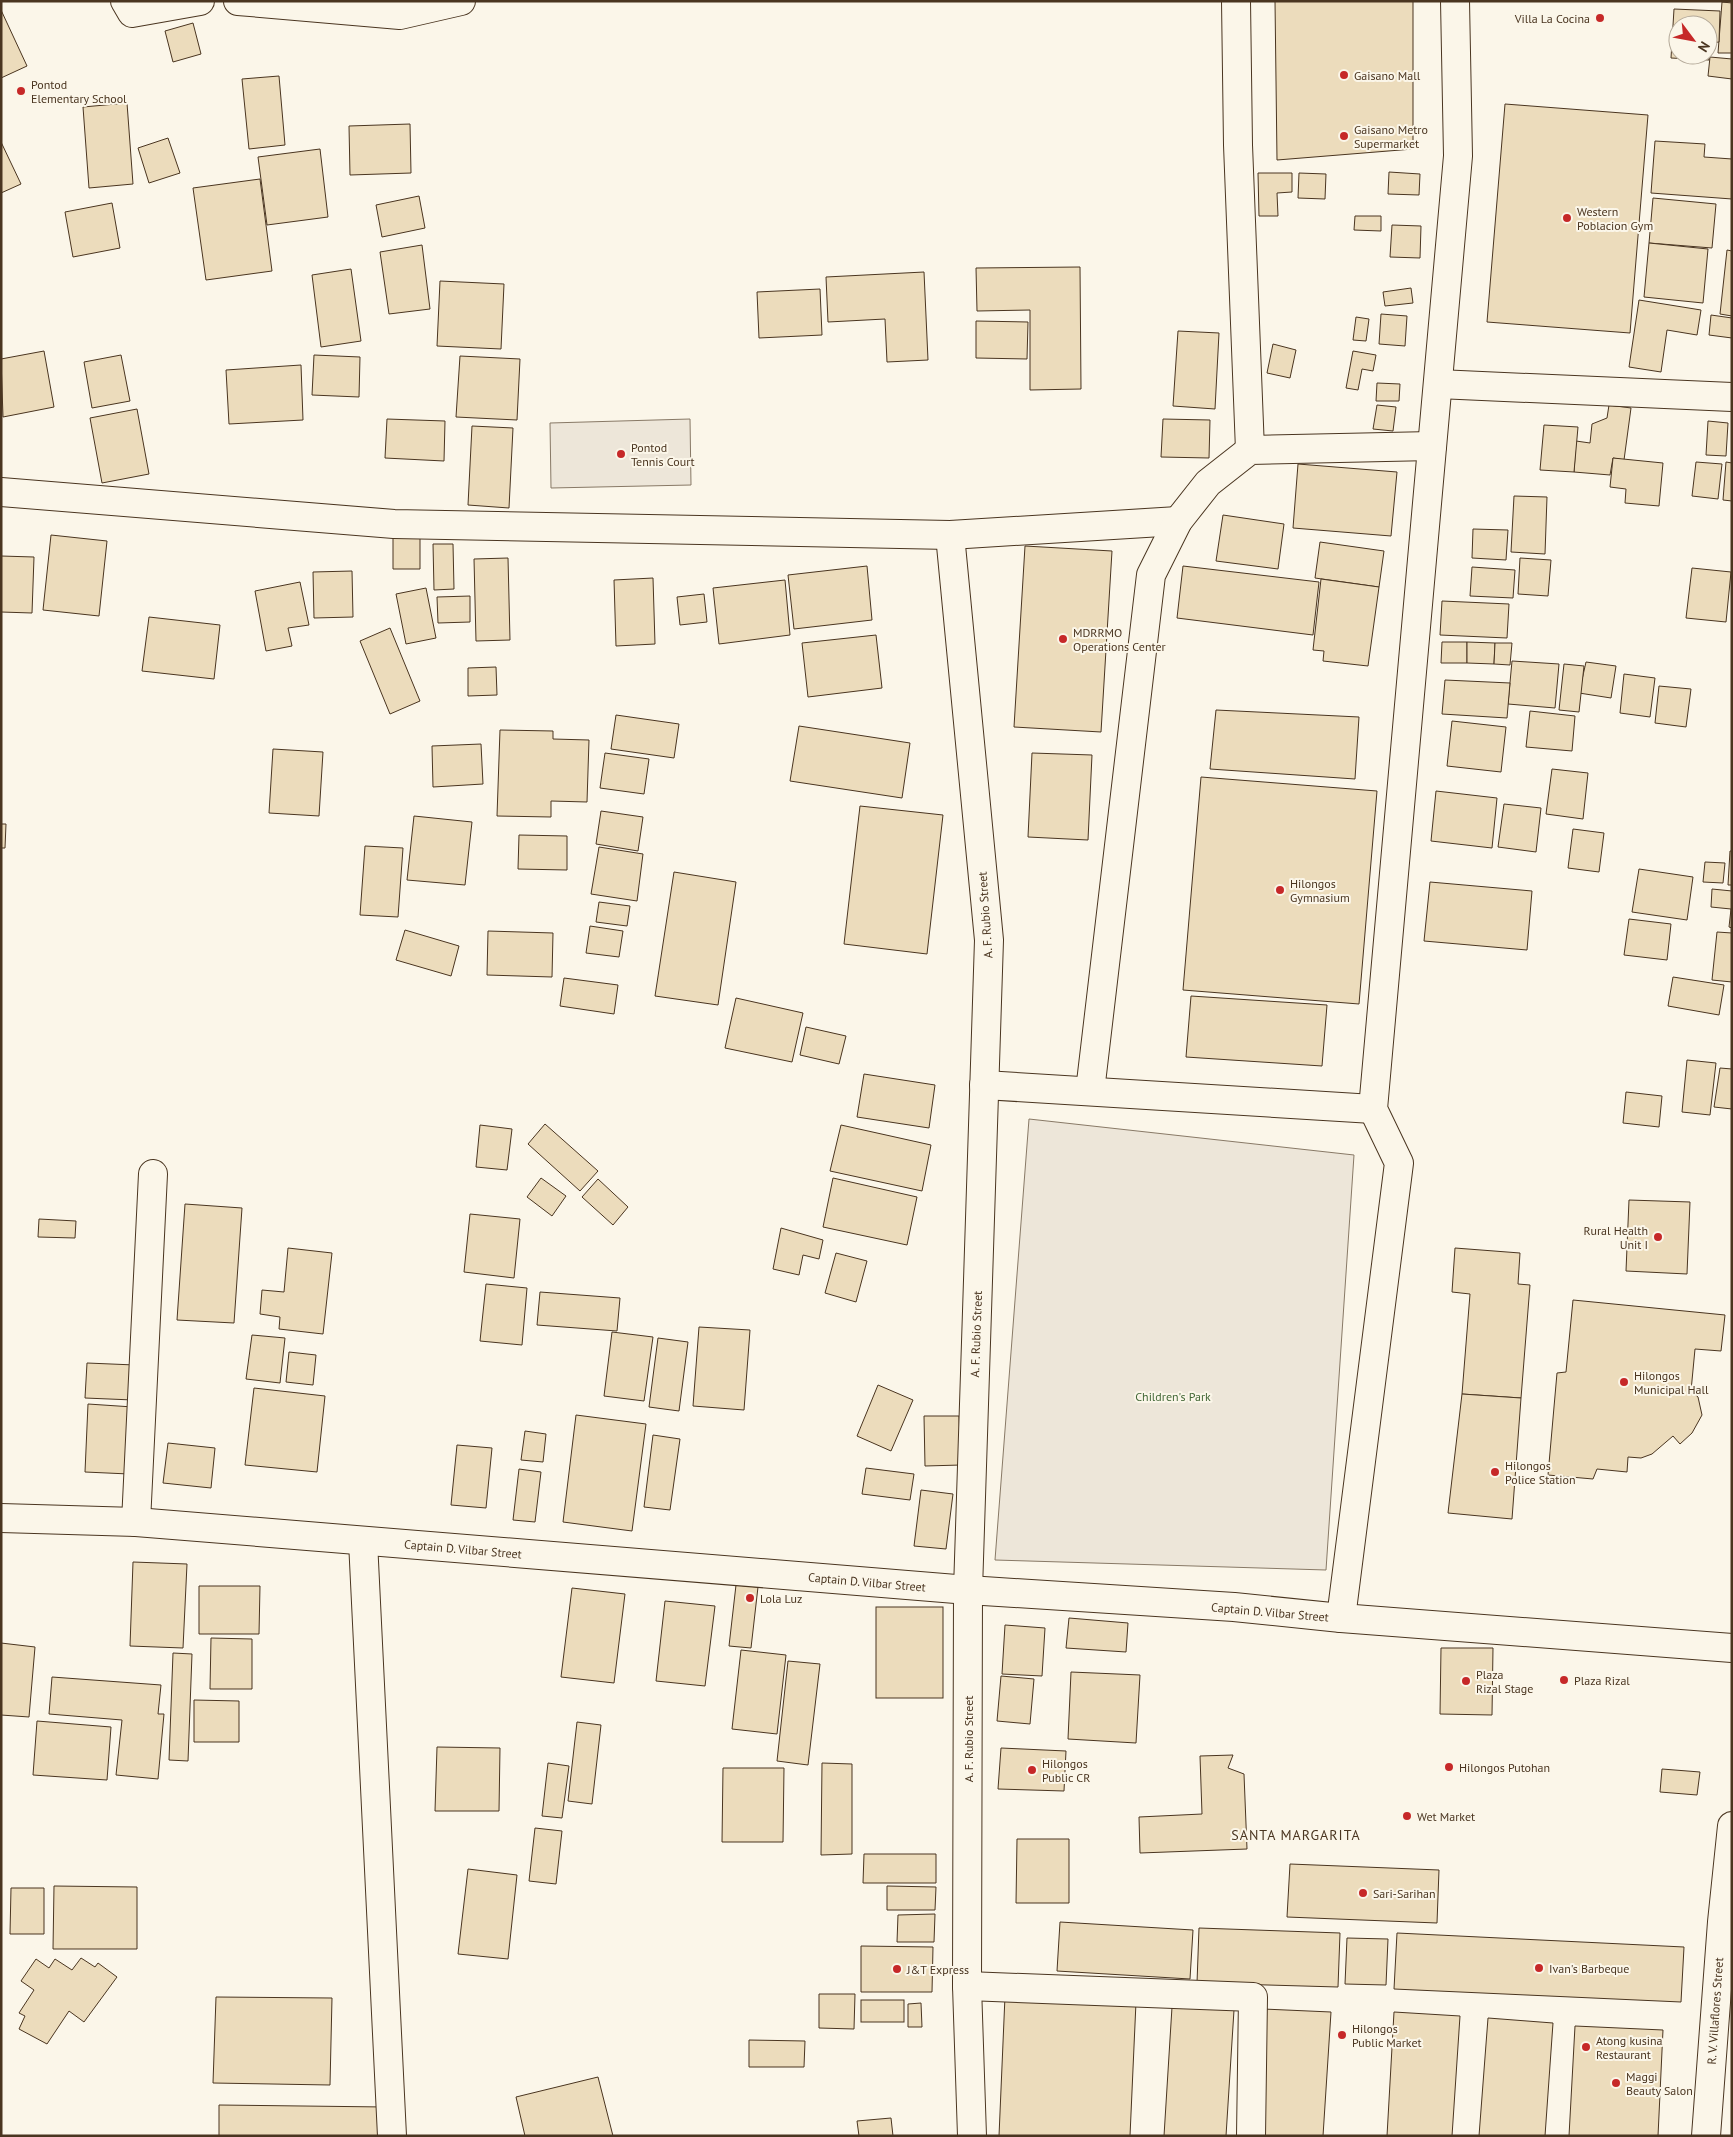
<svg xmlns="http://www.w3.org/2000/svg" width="1733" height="2137" font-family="'PT Sans',sans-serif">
<rect width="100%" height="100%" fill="#fbf6e9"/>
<!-- green -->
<g fill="#ede6d9" stroke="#887966">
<polygon points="690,419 691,485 551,488 550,423"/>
<polygon points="1029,1119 1354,1155 1326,1570 995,1560"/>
</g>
<!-- building -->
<g fill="#ecdcbc" stroke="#4a3520" fill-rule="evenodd">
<polygon points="1275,1 1413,1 1413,149 1277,160"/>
<polygon points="1722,2 1732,3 1732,53 1718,53"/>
<path d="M1674,9L1720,11L1719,42L1710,43L1709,60L1671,58ZM1678,25H1708V55H1678Z"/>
<polygon points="1,10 27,66 1,78"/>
<polygon points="193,23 201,54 173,62 165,31"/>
<polygon points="1710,57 1732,59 1732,79 1708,76"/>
<polygon points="279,76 285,145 249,149 242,79"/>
<polygon points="127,103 133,184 89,188 83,107"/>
<polygon points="1505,104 1648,115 1630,333 1487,322"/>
<polygon points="410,124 411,173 350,175 349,126"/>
<polygon points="168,138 180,173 149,183 138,148"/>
<polygon points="1655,141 1705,144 1704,157 1732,159 1732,199 1651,193"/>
<polygon points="1,142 21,184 1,193"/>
<polygon points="320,149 328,217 267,225 258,157"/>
<polygon points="1389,172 1420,174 1419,195 1388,194"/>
<polygon points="1258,173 1292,173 1292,192 1277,193 1278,216 1259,216"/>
<polygon points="1299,173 1326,174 1325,199 1298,198"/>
<polygon points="260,179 272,271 206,280 193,188"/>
<polygon points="419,196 425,228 382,237 376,205"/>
<polygon points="1653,198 1716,204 1712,248 1649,243"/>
<polygon points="112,203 120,248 73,257 65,212"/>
<polygon points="1355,216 1381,216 1381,231 1354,230"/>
<polygon points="1392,225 1421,226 1420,258 1390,257"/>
<polygon points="1649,243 1708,249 1703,303 1644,297"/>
<polygon points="422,245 430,309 389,314 380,252"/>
<polygon points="1727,250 1732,251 1732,316 1720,314"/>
<polygon points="1080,267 1081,389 1030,390 1030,310 977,311 976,268"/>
<polygon points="351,269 361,341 321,347 312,275"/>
<polygon points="924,272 928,360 887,362 885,319 828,322 826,277"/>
<polygon points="440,281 504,284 501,349 437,346"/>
<polygon points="1411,288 1413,303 1385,306 1383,292"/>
<polygon points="820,289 822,335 759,338 757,292"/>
<polygon points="1639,300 1701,310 1697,335 1667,330 1661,372 1629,367"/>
<polygon points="1381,314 1407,316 1405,346 1379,344"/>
<polygon points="1711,315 1732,318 1732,338 1709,335"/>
<polygon points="1356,317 1369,319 1366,341 1353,340"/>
<polygon points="976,321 1028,322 1027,359 976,358"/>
<polygon points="1178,331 1219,333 1215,409 1173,406"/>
<polygon points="1273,344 1296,350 1290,378 1267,373"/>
<polygon points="44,351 54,407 3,417 1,359"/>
<polygon points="1353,351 1376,355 1373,371 1362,369 1358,390 1346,388"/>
<polygon points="121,355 130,401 92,408 84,362"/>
<polygon points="314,355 360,357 359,397 312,395"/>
<polygon points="460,356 520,359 517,420 456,417"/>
<polygon points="301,365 303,420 229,424 226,370"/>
<polygon points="1377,383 1400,384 1399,401 1376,401"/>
<polygon points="1377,405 1396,407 1393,431 1373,429"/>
<polygon points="1609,405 1631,408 1624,460 1613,458 1610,475 1574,472 1576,441 1590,443 1592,424 1607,418"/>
<polygon points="137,409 149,474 102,483 90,418"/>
<polygon points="387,419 445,421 444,461 385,458"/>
<polygon points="1163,419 1210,420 1209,458 1161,457"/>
<polygon points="1708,421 1728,423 1726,456 1706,455"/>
<polygon points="1544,425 1578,427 1574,472 1540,470"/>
<polygon points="472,426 513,428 509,508 468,505"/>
<polygon points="1613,458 1663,463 1659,506 1625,503 1626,489 1610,487"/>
<polygon points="1696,462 1722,464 1718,499 1692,496"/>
<polygon points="1726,462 1732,463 1732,501 1723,500"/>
<polygon points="1298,464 1397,472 1391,536 1293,528"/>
<polygon points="1514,496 1547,497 1545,554 1511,552"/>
<polygon points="1223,515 1284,524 1278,569 1216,561"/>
<polygon points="1473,529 1508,530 1506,560 1472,558"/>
<polygon points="51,535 107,541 99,616 43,610"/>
<polygon points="420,536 420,569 393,569 393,537"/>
<polygon points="1320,542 1384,551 1379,587 1315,578"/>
<polygon points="433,544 453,544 454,589 434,590"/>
<polygon points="1025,546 1112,551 1101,732 1014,727"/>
<polygon points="1,556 34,557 32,613 1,612"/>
<polygon points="508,558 510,640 476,641 474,559"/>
<polygon points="1520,558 1551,560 1548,596 1518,594"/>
<polygon points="867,566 872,620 794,629 788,575"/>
<polygon points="1183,566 1319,582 1313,635 1177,618"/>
<polygon points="1472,567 1515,570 1513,598 1470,596"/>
<polygon points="1692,568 1731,572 1726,622 1686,618"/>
<polygon points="352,571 353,617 314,618 313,572"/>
<polygon points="653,578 655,644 616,646 614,580"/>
<polygon points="1321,579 1379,587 1368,666 1323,661 1324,651 1313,650"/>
<polygon points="785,580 790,635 719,644 713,588"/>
<polygon points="300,582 309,625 288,628 292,646 266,651 255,591"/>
<polygon points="426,588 436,638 406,644 396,594"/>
<polygon points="704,594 707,622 680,625 677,597"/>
<polygon points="470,596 470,622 438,623 437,597"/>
<polygon points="1442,601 1509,604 1507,638 1440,635"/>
<polygon points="149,617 220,625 214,679 142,671"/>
<polygon points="390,628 420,701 390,714 360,641"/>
<polygon points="876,635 882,688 808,697 802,643"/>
<polygon points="1442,642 1467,642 1467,663 1441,663"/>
<polygon points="1467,642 1495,643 1494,664 1467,663"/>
<polygon points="1495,643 1512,643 1510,665 1494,664"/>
<polygon points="1512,661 1559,664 1555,708 1508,704"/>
<polygon points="1586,662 1616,666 1611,698 1579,693"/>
<polygon points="1564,664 1584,666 1579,712 1559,710"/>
<polygon points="496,667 497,695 468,696 468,668"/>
<polygon points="1624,674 1655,678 1650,717 1620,713"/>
<polygon points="1445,680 1510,683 1507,718 1442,714"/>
<polygon points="1659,686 1691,689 1686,727 1655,723"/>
<polygon points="1216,710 1359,717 1355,779 1210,769"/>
<polygon points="1530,711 1575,716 1572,751 1526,747"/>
<polygon points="616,715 679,724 674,758 611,749"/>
<polygon points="1452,721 1506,727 1501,772 1447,766"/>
<polygon points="799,726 910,743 902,798 790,781"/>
<polygon points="500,730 553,731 553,739 589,740 587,802 551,801 551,817 497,816"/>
<polygon points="481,744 483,784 433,787 432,746"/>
<polygon points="273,749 323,752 319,816 269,813"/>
<polygon points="605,753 649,759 644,794 600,788"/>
<polygon points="1032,753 1092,755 1088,840 1028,837"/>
<polygon points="1552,769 1588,773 1583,819 1546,814"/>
<polygon points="1201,777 1377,791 1359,1004 1183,990"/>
<polygon points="1436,791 1497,798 1492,848 1431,841"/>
<polygon points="1504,804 1541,808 1536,852 1498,847"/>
<polygon points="860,806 943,815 927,954 844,944"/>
<polygon points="601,811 643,817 638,851 596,844"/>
<polygon points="414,816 472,822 465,885 407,880"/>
<polygon points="1,824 6,824 5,848 1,848"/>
<polygon points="1573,829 1604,833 1599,872 1568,868"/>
<polygon points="519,835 567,836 567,870 518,869"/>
<polygon points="365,846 403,848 398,917 360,915"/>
<polygon points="599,847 643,854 637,901 591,894"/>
<polygon points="1730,851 1732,851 1732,885 1728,885"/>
<polygon points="1705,862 1725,863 1723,883 1703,882"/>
<polygon points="1639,869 1693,877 1687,920 1632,912"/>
<polygon points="674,872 736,882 718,1005 655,996"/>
<polygon points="1430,882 1532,891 1527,950 1424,941"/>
<polygon points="1712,889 1732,891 1732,928 1729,927 1731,909 1711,907"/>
<polygon points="599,902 630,906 627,926 596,922"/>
<polygon points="1629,919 1671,924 1667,960 1624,955"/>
<polygon points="590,926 623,931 619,957 586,953"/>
<polygon points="405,930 459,946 451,976 396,960"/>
<polygon points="488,931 553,933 552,977 487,975"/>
<polygon points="1717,932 1732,933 1732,982 1712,980"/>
<polygon points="1673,977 1724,985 1719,1015 1668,1006"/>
<polygon points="564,978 618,985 614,1014 560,1006"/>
<polygon points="1191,996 1327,1005 1322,1066 1186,1057"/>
<polygon points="736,998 803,1013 792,1062 725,1048"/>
<polygon points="806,1027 846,1036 839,1064 800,1055"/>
<polygon points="1687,1060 1716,1063 1710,1115 1682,1112"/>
<polygon points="1720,1068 1732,1069 1732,1109 1714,1107"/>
<polygon points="864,1074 935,1085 929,1128 857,1117"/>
<polygon points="1626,1092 1662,1096 1659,1127 1623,1123"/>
<polygon points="545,1124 598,1171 580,1191 528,1144"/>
<polygon points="480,1125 512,1129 507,1170 476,1167"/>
<polygon points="841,1125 931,1145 922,1191 830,1171"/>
<polygon points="541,1178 566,1196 552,1216 527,1197"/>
<polygon points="833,1178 917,1197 907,1245 823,1227"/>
<polygon points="598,1179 628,1207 613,1225 582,1197"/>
<polygon points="1629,1200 1690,1202 1687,1274 1626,1271"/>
<polygon points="185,1204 242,1208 234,1323 177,1320"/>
<polygon points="470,1214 520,1219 514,1278 464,1272"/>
<polygon points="39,1219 76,1221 75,1238 38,1237"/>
<polygon points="781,1228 823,1240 819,1259 803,1255 799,1275 773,1269"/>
<polygon points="288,1248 332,1253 323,1334 279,1329 280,1317 260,1314 262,1290 284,1292"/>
<polygon points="1455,1248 1520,1253 1518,1284 1530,1285 1521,1398 1462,1394 1470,1294 1452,1292"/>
<polygon points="836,1253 867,1261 856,1302 825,1293"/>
<polygon points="486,1284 527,1288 522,1345 480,1341"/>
<polygon points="540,1292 620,1298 617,1331 537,1325"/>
<polygon points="1573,1300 1725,1315 1721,1351 1695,1349 1691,1391 1698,1397 1702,1415 1692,1433 1680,1444 1673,1436 1652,1454 1641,1458 1628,1457 1627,1472 1597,1469 1593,1479 1548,1475 1557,1373 1566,1372"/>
<polygon points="699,1327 750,1330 744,1410 693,1406"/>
<polygon points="612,1332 653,1337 644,1401 604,1396"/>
<polygon points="252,1335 285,1338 280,1383 246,1379"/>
<polygon points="658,1338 688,1342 679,1411 649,1407"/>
<polygon points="289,1352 316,1355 313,1385 286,1382"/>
<polygon points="87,1363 135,1365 133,1400 85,1398"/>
<polygon points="878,1385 913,1400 891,1451 857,1436"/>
<polygon points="254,1388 325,1396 317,1472 245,1465"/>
<polygon points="1462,1394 1521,1398 1512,1519 1448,1513"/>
<polygon points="88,1404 133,1407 129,1474 85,1472"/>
<polygon points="576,1415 646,1424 632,1531 563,1522"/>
<polygon points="924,1416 959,1416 961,1465 925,1466"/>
<polygon points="525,1431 546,1434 543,1462 521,1460"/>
<polygon points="653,1435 680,1439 670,1510 644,1507"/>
<polygon points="168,1443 215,1448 211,1488 163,1483"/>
<polygon points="457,1445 492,1448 486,1508 451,1505"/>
<polygon points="866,1468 914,1474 910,1500 862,1494"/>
<polygon points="519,1469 541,1472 535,1522 513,1520"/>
<polygon points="921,1490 953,1494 946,1549 914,1546"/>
<polygon points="133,1562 187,1564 183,1648 130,1646"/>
<polygon points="736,1585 758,1587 751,1648 729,1646"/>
<polygon points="199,1586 260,1586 259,1634 199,1634"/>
<polygon points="572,1588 625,1594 614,1683 561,1677"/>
<polygon points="665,1601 715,1606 705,1686 656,1681"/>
<rect x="876" y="1607" width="67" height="91"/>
<polygon points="1069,1618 1128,1623 1126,1652 1066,1648"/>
<polygon points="1005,1625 1045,1628 1042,1676 1002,1674"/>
<polygon points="211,1638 252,1639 252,1689 210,1689"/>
<polygon points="1,1643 35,1647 29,1717 1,1715"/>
<polygon points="1441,1648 1493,1648 1492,1715 1440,1714"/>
<polygon points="741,1650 786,1655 777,1734 732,1729"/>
<polygon points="173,1653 192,1654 188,1761 169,1760"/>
<polygon points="788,1661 820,1664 808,1765 777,1761"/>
<polygon points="1071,1672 1140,1675 1136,1743 1068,1739"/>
<polygon points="1001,1676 1034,1679 1030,1724 997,1721"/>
<polygon points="52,1677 161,1685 158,1714 164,1714 158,1779 116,1775 122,1720 49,1714"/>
<polygon points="194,1700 239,1701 239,1742 194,1742"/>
<polygon points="37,1721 111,1727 107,1780 33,1775"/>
<polygon points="577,1722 601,1725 592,1804 568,1801"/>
<polygon points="437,1747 500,1748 499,1811 435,1811"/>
<polygon points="1001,1748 1066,1751 1064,1791 998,1789"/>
<polygon points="1233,1755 1228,1768 1244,1774 1247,1849 1140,1853 1139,1817 1202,1814 1200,1756"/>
<polygon points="548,1763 569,1766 562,1818 542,1816"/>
<polygon points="822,1763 852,1764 852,1854 821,1855"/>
<polygon points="723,1768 784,1768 783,1842 722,1842"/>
<polygon points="1662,1769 1700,1772 1697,1795 1660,1792"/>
<polygon points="535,1828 562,1831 556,1884 529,1881"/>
<polygon points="1017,1839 1069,1839 1069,1903 1016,1903"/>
<polygon points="864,1854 936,1854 936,1883 863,1883"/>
<polygon points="1290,1864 1439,1870 1437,1923 1287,1917"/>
<polygon points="468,1869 517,1875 508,1959 458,1954"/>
<polygon points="54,1886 137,1887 137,1949 53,1949"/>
<polygon points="887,1886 936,1887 935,1910 887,1910"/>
<polygon points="11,1888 44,1888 44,1934 10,1934"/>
<polygon points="935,1914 934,1942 897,1942 898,1915"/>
<polygon points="1060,1922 1193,1930 1190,1979 1057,1971"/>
<polygon points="1199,1928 1340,1933 1338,1987 1197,1983"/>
<polygon points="1397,1933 1684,1947 1681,2002 1394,1989"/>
<polygon points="1347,1938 1388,1939 1386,1985 1345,1984"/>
<polygon points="861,1946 933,1947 932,1992 861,1992"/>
<polygon points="81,1958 95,1967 98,1963 117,1977 84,2022 69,2011 47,2044 19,2029 25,2016 19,2013 34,1990 21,1981 36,1959 49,1968 55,1959 72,1970"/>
<polygon points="819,1994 855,1994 854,2029 819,2028"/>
<polygon points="1005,1996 1136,2002 1130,2136 999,2136"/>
<polygon points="216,1997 332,1998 330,2085 213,2083"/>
<rect x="861" y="2000" width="43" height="22"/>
<polygon points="921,2003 922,2027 908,2027 908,2004"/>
<polygon points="1172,2007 1234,2010 1226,2136 1164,2136"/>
<polygon points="1263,2009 1331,2012 1323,2136 1256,2136"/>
<polygon points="1394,2012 1460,2016 1452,2136 1387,2136"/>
<polygon points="1488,2018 1553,2023 1545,2136 1479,2136"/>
<polygon points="1575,2026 1663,2030 1658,2136 1569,2136"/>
<polygon points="749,2040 805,2041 804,2067 749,2067"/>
<polygon points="598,2077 613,2136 525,2136 516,2097"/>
<polygon points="219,2105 386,2107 385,2136 219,2136"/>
<polygon points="891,2118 893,2136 859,2136 857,2121"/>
</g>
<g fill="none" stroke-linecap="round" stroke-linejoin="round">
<defs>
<g id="minor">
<polyline points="125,1 132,13 200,1"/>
<polyline points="238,1 400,15 461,1"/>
<polyline points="1236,1 1238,145 1250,450"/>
<polyline points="1438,384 1732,397"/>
<polyline points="1,492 394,524 950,535 1178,521"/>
<polyline points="950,535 989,940 968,1590 967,1986 972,2136"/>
<polyline points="984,1085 1373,1109"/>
<polyline points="1090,1091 1151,575 1178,521 1208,483 1250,450 1432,446"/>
<polyline points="1,1518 136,1522 968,1590 1234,1607 1341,1618 1732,1648"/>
<polyline points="136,1522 153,1174"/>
<polyline points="363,1541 392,2136"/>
<polyline points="1341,1618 1399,1163 1373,1109 1458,156 1455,1"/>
<polyline points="967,1986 1253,1997 1251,2136"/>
</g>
<polyline id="major" points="1706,2136 1722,1922 1732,1826"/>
</defs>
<!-- minor casing -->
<use href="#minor" stroke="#4a3520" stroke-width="30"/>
<!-- major casing -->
<use href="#major" stroke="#4a3520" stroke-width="30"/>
<!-- minor -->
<use href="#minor" stroke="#fbf6e9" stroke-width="28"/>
<!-- major -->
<use href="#major" stroke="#fbf6e9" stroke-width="28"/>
</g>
<!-- markers -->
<g fill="#c62828" stroke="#fbf6e9" stroke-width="2">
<circle cx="1600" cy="18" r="5"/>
<circle cx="1344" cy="75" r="5"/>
<circle cx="21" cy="91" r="5"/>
<circle cx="1344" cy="136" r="5"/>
<circle cx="1567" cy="218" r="5"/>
<circle cx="621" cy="454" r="5"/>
<circle cx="1063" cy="639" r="5"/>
<circle cx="1280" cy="890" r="5"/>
<circle cx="1658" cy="1237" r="5"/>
<circle cx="1624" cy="1382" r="5"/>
<circle cx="1495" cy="1472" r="5"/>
<circle cx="750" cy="1598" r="5"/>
<circle cx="1564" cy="1680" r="5"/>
<circle cx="1466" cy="1681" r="5"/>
<circle cx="1449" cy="1767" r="5"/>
<circle cx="1032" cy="1770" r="5"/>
<circle cx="1407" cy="1816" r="5"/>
<circle cx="1363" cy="1893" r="5"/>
<circle cx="1539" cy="1968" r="5"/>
<circle cx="897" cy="1969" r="5"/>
<circle cx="1342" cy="2035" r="5"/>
<circle cx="1586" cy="2047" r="5"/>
<circle cx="1616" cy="2083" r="5"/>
</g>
<g text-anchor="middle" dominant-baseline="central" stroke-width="4" stroke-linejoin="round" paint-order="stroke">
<!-- poi labels -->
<g font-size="12" fill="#4a3520" stroke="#fbf6e9" text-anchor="start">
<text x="1590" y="18" text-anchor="end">Villa La Cocina</text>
<text x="1354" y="75">Gaisano Mall</text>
<text x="31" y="84">Pontod<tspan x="31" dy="14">Elementary School</tspan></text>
<text x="1354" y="129">Gaisano Metro<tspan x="1354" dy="14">Supermarket</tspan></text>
<text x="1577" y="211">Western<tspan x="1577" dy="14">Poblacion Gym</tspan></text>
<text x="631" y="447">Pontod<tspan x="631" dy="14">Tennis Court</tspan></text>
<text x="1073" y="632">MDRRMO<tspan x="1073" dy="14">Operations Center</tspan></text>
<text x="1290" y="883">Hilongos<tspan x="1290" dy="14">Gymnasium</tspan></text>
<text x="1648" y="1230" text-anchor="end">Rural Health<tspan x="1648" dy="14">Unit I</tspan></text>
<text x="1634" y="1375">Hilongos<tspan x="1634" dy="14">Municipal Hall</tspan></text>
<text x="1505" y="1465">Hilongos<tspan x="1505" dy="14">Police Station</tspan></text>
<text x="760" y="1598">Lola Luz</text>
<text x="1476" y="1674">Plaza<tspan x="1476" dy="14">Rizal Stage</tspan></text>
<text x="1574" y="1680">Plaza Rizal</text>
<text x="1042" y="1763">Hilongos<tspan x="1042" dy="14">Public CR</tspan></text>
<text x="1459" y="1767">Hilongos Putohan</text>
<text x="1417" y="1816">Wet Market</text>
<text x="1373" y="1893">Sari-Sarihan</text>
<text x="1549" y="1968">Ivan's Barbeque</text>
<text x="907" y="1969">J&amp;T Express</text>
<text x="1352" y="2028">Hilongos<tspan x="1352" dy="14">Public Market</tspan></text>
<text x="1596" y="2040">Atong kusina<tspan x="1596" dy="14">Restaurant</tspan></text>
<text x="1626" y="2076">Maggi<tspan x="1626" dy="14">Beauty Salon</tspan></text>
</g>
<!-- street labels -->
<g font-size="12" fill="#4a3520" stroke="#fbf6e9">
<text transform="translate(985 915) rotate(-94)">A. F. Rubio Street</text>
<text transform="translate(976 1334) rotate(-88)">A. F. Rubio Street</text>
<text transform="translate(463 1549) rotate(5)">Captain D. Vilbar Street</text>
<text transform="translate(867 1582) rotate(5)">Captain D. Vilbar Street</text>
<text transform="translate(1270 1612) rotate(5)">Captain D. Vilbar Street</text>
<text transform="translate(968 1739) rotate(-90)">A. F. Rubio Street</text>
<text transform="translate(1715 2011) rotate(-86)">R. V. Villaflores Street</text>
</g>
<!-- park labels -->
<g font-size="12" fill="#436837" stroke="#fbf6e9">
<text x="1173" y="1396">Children's Park</text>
</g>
<!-- neighbourhood labels -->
<g font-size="14" letter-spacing="1" fill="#4a3520" stroke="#fbf6e9">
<text x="1296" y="1835">SANTA MARGARITA</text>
</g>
</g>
<!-- border -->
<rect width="1733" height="2137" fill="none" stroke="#4a3520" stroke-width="5"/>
<!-- north arrow -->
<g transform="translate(1693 40) rotate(122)"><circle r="24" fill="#fbf6e9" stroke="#b4a999"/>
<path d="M0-4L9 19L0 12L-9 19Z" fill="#c62828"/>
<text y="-8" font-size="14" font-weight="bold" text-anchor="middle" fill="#4a3520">N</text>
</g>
</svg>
